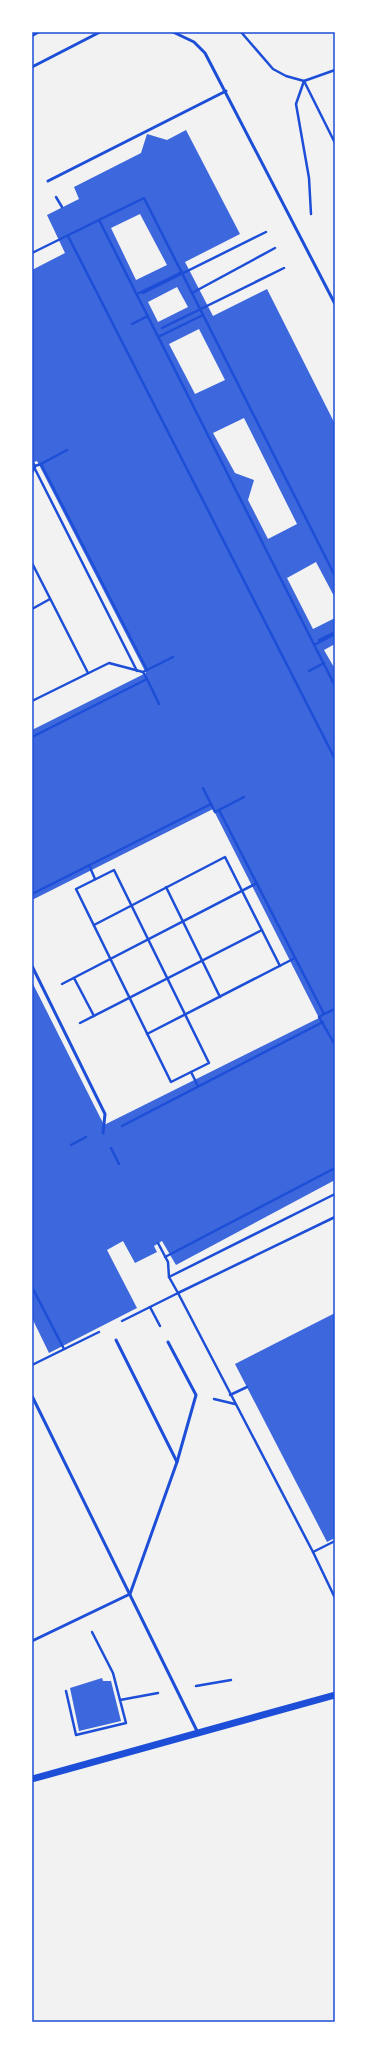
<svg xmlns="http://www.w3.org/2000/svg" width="367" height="2054" font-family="'Libre Baskerville',serif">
<rect width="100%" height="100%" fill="#f2f2f2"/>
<!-- building -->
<g fill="#3d67dc" fill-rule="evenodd">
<path d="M186,130L240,234L185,262L213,316L267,289L335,424V598L316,562L287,578L313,629L335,618V644L324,650L335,669V1180L176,1265L162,1241L154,1246L157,1252L135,1263L123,1241L107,1250L137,1308L49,1353L32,1318V982L104,1125L319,1018L213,809L32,900V730L146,673L37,461L32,463V270L65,253L47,215L79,199L74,187L141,153L147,134L167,140ZM140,214L167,265L136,280L111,228ZM177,287L188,307L158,322L148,302ZM199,329L225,380L195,394L169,344ZM244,418L297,524L268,539L248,500L254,480L235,473L213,433Z"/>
<polygon points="335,1313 335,1538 327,1542 235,1364"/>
<polygon points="102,1678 103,1681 111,1681 121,1721 79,1731 70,1688"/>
</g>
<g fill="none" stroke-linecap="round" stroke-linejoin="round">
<!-- path -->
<g stroke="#1d4ed8" stroke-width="2.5">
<polyline points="241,32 273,69 286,76 304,81 335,70"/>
<polyline points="32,36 39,32"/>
<polyline points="304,81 296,104 309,178 311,214"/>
<polyline points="304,81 335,143"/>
<polyline points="56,197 62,207"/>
<polyline points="68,236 335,759"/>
<polyline points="32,253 99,220"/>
<polyline points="143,293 266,232"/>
<polyline points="192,293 275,248"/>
<polyline points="137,294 182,272"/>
<polyline points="132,324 148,316"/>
<polyline points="162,328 284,268"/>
<polyline points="158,337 203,315"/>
<polyline points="32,461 35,466 41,464 147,670 143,672"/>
<polyline points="41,464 67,450"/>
<polyline points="32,468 34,467 137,671"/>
<polyline points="32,473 35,467"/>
<polyline points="32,563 88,673"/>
<polyline points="335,576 144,198 99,220 335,686"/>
<polyline points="32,609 50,599"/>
<polyline points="319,640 335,632"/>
<polyline points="314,645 335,634"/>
<polyline points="147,670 173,657"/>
<polyline points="309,671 324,663"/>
<polyline points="147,679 159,704"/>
<polyline points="32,701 109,663 143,672 147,679 32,737"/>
<polyline points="203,788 211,804"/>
<polyline points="219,810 244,797"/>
<polyline points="89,865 95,879"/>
<polygon points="114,870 209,1063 171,1082 76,889"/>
<polyline points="166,887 220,997"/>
<polyline points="32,894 211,804 215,812 219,810 324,1014 319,1017 335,1045"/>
<polyline points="94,925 225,857 280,966"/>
<polyline points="74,978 94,1016"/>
<polyline points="62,984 257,883"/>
<polyline points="324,1014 335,1009"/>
<polyline points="80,1023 262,930"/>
<polyline points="147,1034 295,958"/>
<polyline points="191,1072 198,1086"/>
<polyline points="122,1126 323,1022"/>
<polyline points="71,1145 86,1137"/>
<polyline points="111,1148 119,1164"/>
<polyline points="158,1243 168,1262 169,1277 178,1293 335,1217"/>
<polyline points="165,1257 335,1168"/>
<polyline points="169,1277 335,1194"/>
<polyline points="32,1287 64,1349"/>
<polyline points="122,1321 150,1307"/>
<polyline points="160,1326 150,1307 178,1293 313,1552 335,1598"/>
<polyline points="32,1365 99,1332"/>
<polyline points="230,1395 247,1387"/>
<polyline points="214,1399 235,1404"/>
<polyline points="313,1552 335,1541"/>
<polyline points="92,1632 113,1673 120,1700"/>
<polyline points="196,1686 231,1680"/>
<polyline points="66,1691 76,1735 126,1723 120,1700 158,1693"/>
</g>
<!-- service -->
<g stroke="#1d4ed8" stroke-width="3">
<polyline points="173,32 194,42 205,53 335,304"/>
<polyline points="32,67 100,32"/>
<polyline points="48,181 226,91"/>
<polyline points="32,966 105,1114 103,1133"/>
<polyline points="116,1340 177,1462"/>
<polyline points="32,1396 198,1733"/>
<polyline points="32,1641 130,1594 177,1462 196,1395 168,1342"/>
</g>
<!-- tertiary -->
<polyline stroke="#1d4ed8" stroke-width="7" points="32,1779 335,1695"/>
</g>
<!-- border -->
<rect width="367" height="2054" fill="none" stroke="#ffffff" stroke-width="66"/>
<rect x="33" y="33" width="301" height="1988" fill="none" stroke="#1d4ed8" stroke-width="1.5"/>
</svg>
